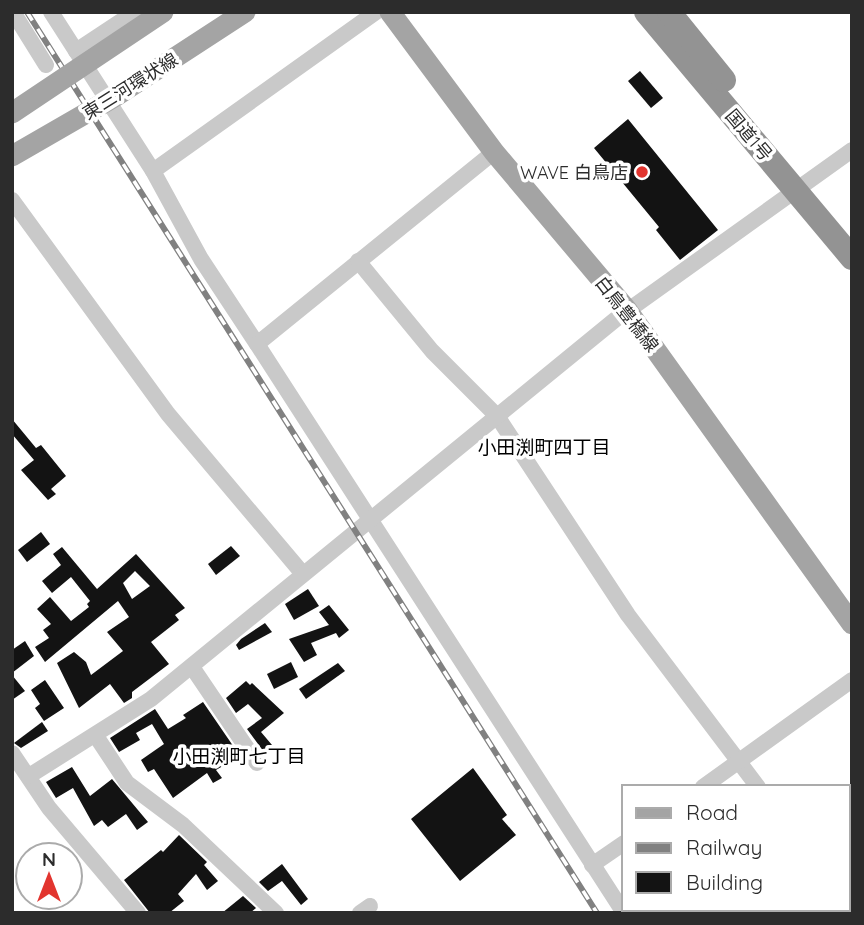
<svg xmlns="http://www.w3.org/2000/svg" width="864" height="925" font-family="Quicksand,'Noto Sans JP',sans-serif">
<rect width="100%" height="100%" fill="#fff"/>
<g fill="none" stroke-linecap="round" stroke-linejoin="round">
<!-- stream -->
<polyline stroke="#c5d8ea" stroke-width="3.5" points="12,912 13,913"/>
</g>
<!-- building -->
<g fill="#131313" fill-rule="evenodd">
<polygon points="640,71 663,98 651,108 628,81"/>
<polygon points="628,119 718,230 680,260 656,230 659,227 594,148"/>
<polygon points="12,419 36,448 41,445 66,476 51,489 56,494 48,500 21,470 34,460 12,434"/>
<polygon points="41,532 50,544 27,562 18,550"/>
<polygon points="231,546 240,556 216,575 208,564"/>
<path d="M62,547L97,589L136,554L185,608L175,615L179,620L151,642L169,664L132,692V698L124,703L110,684L79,708L57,663L74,652L86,662L91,675L123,651L107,632L129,617L118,601L45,662L35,647L49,638L43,630L51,624L37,609L50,597L71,621L89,607L87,604L90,601L71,577L52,593L42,581L61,565L53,554ZM135,571L150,586L132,599L123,583Z"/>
<polygon points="308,589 319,606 294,620 285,604"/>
<polygon points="329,605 349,630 339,638 336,633 311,643 317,655 304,662 289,639 329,625 319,612"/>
<polygon points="265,623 272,632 239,650 236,645 241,639"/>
<polygon points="25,641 34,656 12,673 12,650"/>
<polygon points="291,662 298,677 274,689 267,674"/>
<polygon points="338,663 345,671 306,699 299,689"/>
<polygon points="12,675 25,691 12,700"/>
<polygon points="45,680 64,708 44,721 35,708 40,704 31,690"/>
<polygon points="246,681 250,685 252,683 284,713 261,732 272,745 264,752 247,729 262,718 248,704 236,713 226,698"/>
<polygon points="203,702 240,756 216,770 222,778 213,783 207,773 173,798 154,769 148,772 141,760 164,744 152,724 136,733 140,740 119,752 110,738 155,709 168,729 186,718 183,715"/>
<polygon points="42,722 48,731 21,748 14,743"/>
<polygon points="72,767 90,796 112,779 148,822 137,830 126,814 108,827 102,820 94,826 73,788 56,798 46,782"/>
<polygon points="473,768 507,815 502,819 516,835 460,881 411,819"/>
<polygon points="179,835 207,862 204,865 218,881 207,890 196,874 178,894 184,901 169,913 150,913 124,880 161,850 163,852"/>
<polygon points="282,864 308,899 301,905 282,881 268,891 259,882"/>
<polygon points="243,896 256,908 250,913 222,913"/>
</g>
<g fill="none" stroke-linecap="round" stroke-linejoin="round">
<!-- minor -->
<g stroke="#c9c9c9" stroke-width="16">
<polyline points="13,12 46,65"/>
<polyline points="51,12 153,171 376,12"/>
<polyline points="76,51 135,12"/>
<polyline points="153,171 201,259 257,344 494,152"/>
<polyline points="12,200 168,414 303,574"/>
<polyline points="358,261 432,351 497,416 628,615 758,787"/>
<polyline points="257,344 624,913"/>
<polyline points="192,667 257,763"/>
<polyline points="96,736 127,783 183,825 276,913"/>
<polyline points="12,753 49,808 138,913"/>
<polyline points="29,776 151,699 616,319 852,150"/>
<polyline points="703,787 852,680"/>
<polyline points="592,865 624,843"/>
<polyline points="845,909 848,913"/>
<polyline points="360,913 370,906"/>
</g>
<!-- major -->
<polyline stroke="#a4a4a4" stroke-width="21" points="390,12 494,152 627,310 852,624"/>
<!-- highway -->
<g stroke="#939393" stroke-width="24">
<polyline points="646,12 852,258"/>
<polyline points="669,12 724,80"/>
</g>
<defs>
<polyline id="rail" points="27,12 597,913"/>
</defs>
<!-- rail casing -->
<use href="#rail" stroke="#818181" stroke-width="6"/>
<!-- rail -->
<use href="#rail" stroke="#fff" stroke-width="3.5" stroke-dasharray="10" stroke-linecap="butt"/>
<!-- major-bridge -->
<g stroke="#a4a4a4" stroke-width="21">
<polyline points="12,113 163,12"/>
<polyline points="12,156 116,96 245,12"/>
</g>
</g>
<!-- markers -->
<circle fill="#e2352f" stroke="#fff" stroke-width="2.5" cx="642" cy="172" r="7"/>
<g text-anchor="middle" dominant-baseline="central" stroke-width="7" stroke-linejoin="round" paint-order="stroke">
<!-- street labels -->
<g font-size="18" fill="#2c2c2c" stroke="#fff">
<text transform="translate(130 86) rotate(-32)">東三河環状線</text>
<text transform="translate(749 135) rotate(50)">国道1号</text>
<text transform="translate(627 314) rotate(52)">白鳥豊橋線</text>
</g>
<!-- poi labels -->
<g font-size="18" fill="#2c2c2c" stroke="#fff" text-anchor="end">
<text x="628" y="172">WAVE 白鳥店</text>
</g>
<!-- neighbourhood labels -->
<g font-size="19" fill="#000" stroke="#fff">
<text x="544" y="447">小田渕町四丁目</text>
<text x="239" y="756">小田渕町七丁目</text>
</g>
</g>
<!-- border -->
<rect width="864" height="925" fill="none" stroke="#2c2c2c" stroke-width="28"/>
<!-- legend -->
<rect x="622" y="785" width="228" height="126" fill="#ffffff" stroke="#ababab" stroke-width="2"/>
<rect x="636" y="808" width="35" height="10" fill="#a4a4a4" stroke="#ababab" stroke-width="2"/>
<text x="686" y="820" font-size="21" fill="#2c2c2c">Road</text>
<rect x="636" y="843" width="35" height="10" fill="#818181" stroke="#ababab" stroke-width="2"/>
<text x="686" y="855" font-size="21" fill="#2c2c2c">Railway</text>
<rect x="636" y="872" width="35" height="21" fill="#131313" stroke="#ababab" stroke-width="2"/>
<text x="686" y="890" font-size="21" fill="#2c2c2c">Building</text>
<!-- north arrow -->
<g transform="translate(49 876)"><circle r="33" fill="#ffffff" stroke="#ababab" stroke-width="2"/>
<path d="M0-5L12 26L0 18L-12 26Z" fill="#e2352f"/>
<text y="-10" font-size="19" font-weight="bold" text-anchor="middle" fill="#2c2c2c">N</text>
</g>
</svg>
